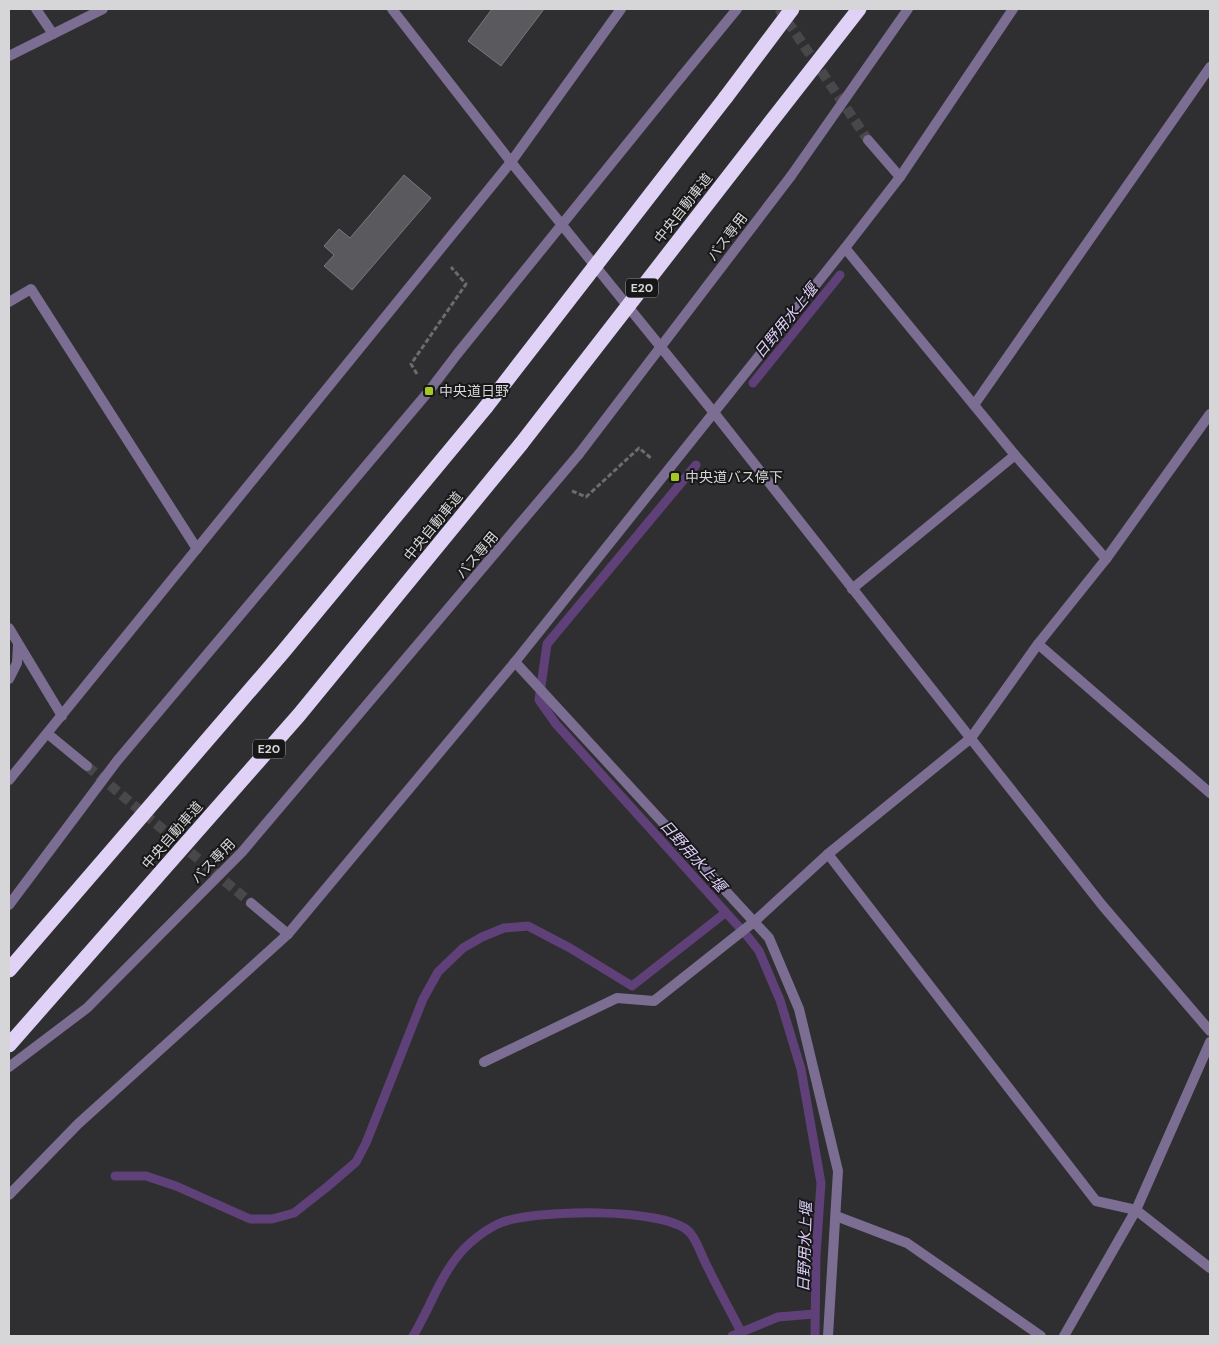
<svg xmlns="http://www.w3.org/2000/svg" width="1219" height="1345" font-family="'DM Sans','Noto Sans JP',sans-serif">
<rect width="100%" height="100%" fill="#2f2e31"/>
<g fill="none" stroke-linecap="round" stroke-linejoin="round">
<!-- stream -->
<g stroke="#5f4078" stroke-width="9">
<polyline points="753,383 840,275"/>
<polyline points="696,465 547,644 539,700 556,724 749,938 759,951 780,1000 801,1069 821,1183 816,1255 815,1336"/>
<polyline points="115,1176 146,1176 176,1186 250,1219 272,1219 294,1213 327,1187 356,1162 366,1143 423,999 438,972 463,948 482,937 504,928 528,926 570,948 632,986 725,913"/>
<path d="M413,1336C432,1305 442,1268 470,1243C478,1236 489,1228 498,1224C528,1209 671,1206 691,1234C698,1243 702,1257 708,1268C718,1289 730,1310 741,1332"/>
<polyline points="732,1336 778,1317 814,1314"/>
</g>
</g>
<!-- building -->
<g fill="#5a595d" stroke="#78777b">
<polygon points="492,9 544,9 501,66 468,41"/>
<polygon points="404,175 431,198 352,290 324,266 334,255 324,246 339,229 350,238"/>
</g>
<g fill="none" stroke-linecap="round" stroke-linejoin="round">
<!-- minor-tunnel -->
<g stroke="#48474a" stroke-width="10" stroke-dasharray="10 5" stroke-linecap="butt">
<polyline points="779,9 868,140"/>
<polyline points="87,766 251,903"/>
</g>
<!-- path -->
<g stroke="#6c6b6d" stroke-width="3" stroke-dasharray="5 2.5" stroke-linecap="butt">
<polyline points="417,374 411,364 466,284 451,267"/>
<polyline points="572,491 586,497 639,448 652,459"/>
</g>
<!-- service -->
<g stroke="#7c6e93" stroke-width="10">
<polyline points="682,76 737,9"/>
<polyline points="791,176 908,9"/>
<polyline points="9,628 62,716"/>
<polyline points="9,679 17,663 18,645"/>
<polyline points="9,905 117,761 429,391 458,353"/>
<polyline points="9,1067 87,1008 242,852 579,454"/>
</g>
<!-- minor -->
<g stroke="#7c6e93" stroke-width="10">
<polyline points="36,9 53,34"/>
<polyline points="9,56 103,9"/>
<polyline points="868,140 900,177"/>
<polyline points="845,248 1015,455 1106,559"/>
<polyline points="9,302 31,289 197,549"/>
<polyline points="974,405 1210,67"/>
<polyline points="852,589 1015,455"/>
<polyline points="1038,644 1210,793"/>
<polyline points="515,662 769,938 799,1009 838,1171 828,1336"/>
<polyline points="48,734 87,766"/>
<polyline points="9,780 511,162"/>
<polyline points="828,854 1096,1201 1136,1210 1210,1268"/>
<polyline points="251,903 288,934"/>
<polyline points="484,1062 617,998 654,1001 755,921 828,854 971,738 1038,644 1106,559 1210,414"/>
<polyline points="9,1195 78,1124 288,934 515,662 845,248 900,177 1013,9"/>
<polyline points="836,1216 907,1243 1041,1336"/>
<polyline points="1064,1336 1136,1210 1210,1042"/>
</g>
<!-- tertiary -->
<g stroke="#7c6e93" stroke-width="10">
<polyline points="392,9 511,162 715,414 1102,905 1210,1031"/>
<polyline points="511,162 621,9"/>
</g>
<!-- motorway -->
<g stroke="#dfd2f6" stroke-width="15">
<polyline points="726,97 792,9"/>
<polyline points="763,132 859,9"/>
<polyline points="9,970 283,652 486,407"/>
<polyline points="9,1045 299,715 521,444"/>
</g>
<!-- service-bridge -->
<g stroke="#7c6e93" stroke-width="10">
<polyline points="458,353 682,76"/>
<polyline points="579,454 791,176"/>
</g>
<!-- motorway-bridge -->
<g stroke="#dfd2f6" stroke-width="15">
<polyline points="486,407 726,97"/>
<polyline points="521,444 763,132"/>
</g>
</g>
<!-- markers -->
<g fill="#a6c822" stroke="#171718" stroke-width="2">
<rect x="424" y="386" width="10" height="10" rx="2.5"/>
<rect x="670" y="472" width="10" height="10" rx="2.5"/>
</g>
<g text-anchor="middle" dominant-baseline="central" stroke-width="4" stroke-linejoin="round" paint-order="stroke">
<!-- shield labels -->
<g fill="#171718" stroke="#9d9c9e" stroke-width="1">
<rect x="626" y="278.5" width="32" height="19" rx="4"/>
<rect x="253" y="739.5" width="32" height="19" rx="4"/>
</g>
<g font-size="12" font-weight="bold" fill="#d6d5d7">
<text x="642" y="288">E20</text>
<text x="269" y="749">E20</text>
</g>
<!-- street labels -->
<g font-size="14" fill="#d6d5d7" stroke="#171718">
<text transform="translate(683 208) rotate(-52)">中央自動車道</text>
<text transform="translate(727 237) rotate(-53)">バス専用</text>
<text transform="translate(433 526) rotate(-51)">中央自動車道</text>
<text transform="translate(477 555) rotate(-50)">バス専用</text>
<text transform="translate(172 835) rotate(-49)">中央自動車道</text>
<text transform="translate(213 861) rotate(-46)">バス専用</text>
</g>
<!-- poi labels -->
<g font-size="14" fill="#d6d5d7" stroke="#171718" text-anchor="start">
<text x="439" y="391">中央道日野</text>
<text x="685" y="477">中央道バス停下</text>
</g>
<!-- water labels -->
<g font-size="15" font-style="italic" fill="#ddcdfa" stroke="#171718">
<text transform="translate(786 321) rotate(-51)">日野用水上堰</text>
<text transform="translate(693 856) rotate(48)">日野用水上堰</text>
<text transform="translate(805 1247) rotate(-88)">日野用水上堰</text>
</g>
</g>
<!-- border -->
<rect width="1219" height="1345" fill="none" stroke="#d6d5d7" stroke-width="20"/>
</svg>
